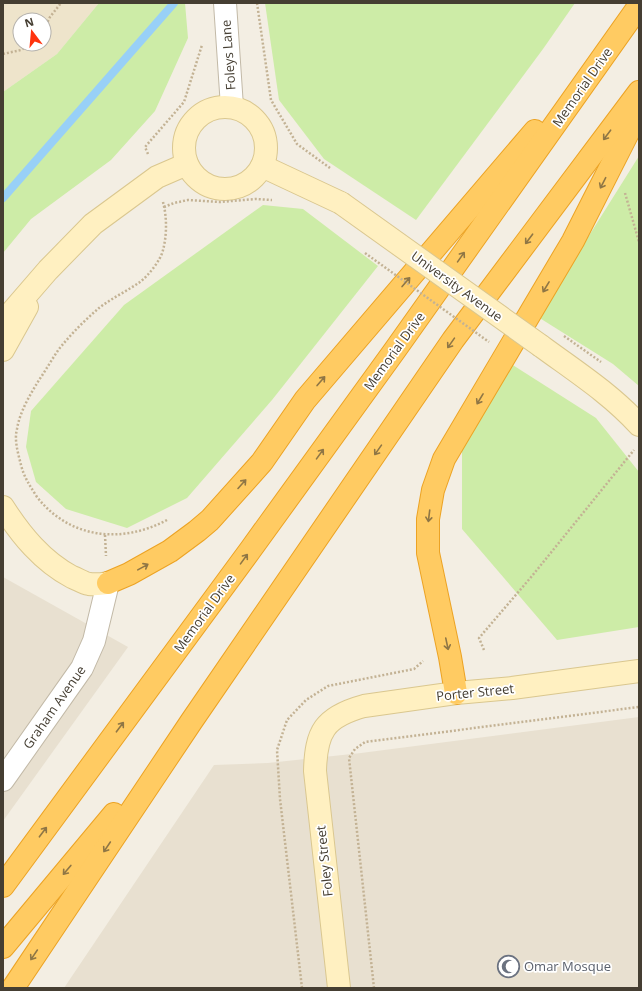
<svg xmlns="http://www.w3.org/2000/svg" width="642" height="991" font-family="'Open Sans',sans-serif">
<rect width="100%" height="100%" fill="#f3eee3"/>
<!-- residential -->
<g fill="#e8e0d0">
<polygon points="3,577 128,647 3,821"/>
<polygon points="639,717 639,988 64,988 214,765 268,763 361,753"/>
</g>
<!-- education -->
<path fill="#eee4cb" fill-rule="evenodd" d="M3,3H99L57,54L3,92ZM20,20H44V44H20Z"/>
<!-- green -->
<g fill="#cdeca7">
<polygon points="99,3 185,3 188,38 155,111 111,160 31,219 3,253 3,92 57,54"/>
<polygon points="265,3 575,3 543,49 416,220 324,159 279,100"/>
<polygon points="639,156 639,386 613,364 538,317"/>
<polygon points="263,205 303,209 378,266 272,400 187,498 127,528 66,509 36,482 26,447 31,411 124,305"/>
<polygon points="505,360 596,418 639,472 639,627 557,640 462,529 462,446"/>
</g>
<g fill="none" stroke-linecap="round" stroke-linejoin="round">
<!-- stream -->
<polyline stroke="#98d0f7" stroke-width="8" points="3,198 174,3"/>
<defs>
<g id="street">
<polyline points="225,3 232,107"/>
<polyline points="3,780 82,668 94,641 108,583"/>
</g>
<g id="secondary">
<circle cx="225" cy="148" r="41"/>
<polyline points="262,166 341,203"/>
<polyline points="3,322 48,270 93,224 157,177 187,164"/>
<path d="M541,346C575,371 611,394 639,425"/>
<polyline points="3,350 27,307"/>
<path d="M3,507C21,535 42,561 72,577C78,579 83,583 89,584C96,585 102,584 108,583"/>
<path d="M339,988L315,771C316,732 324,717 364,706L456,693L512,688L639,671"/>
</g>
<g id="highway">
<polyline points="108,583 129,574 170,551 197,531 210,520 262,462 305,400 535,131"/>
<polyline points="456,693 450,657 428,553 428,519 433,490 444,459 573,241 639,111"/>
<polyline points="3,886 251,549 395,350 639,6"/>
<polyline points="3,947 114,814"/>
<polyline points="13,988 191,722 453,340 639,92"/>
</g>
</defs>
<!-- street casing -->
<use href="#street" stroke="#c2b9a7" stroke-width="24"/>
<!-- secondary casing -->
<use href="#secondary" stroke="#dac78f" stroke-width="24"/>
<!-- highway casing -->
<use href="#highway" stroke="#eca324" stroke-width="24"/>
<!-- path -->
<g stroke="#c3b294" stroke-width="2.5" stroke-dasharray="2 2" stroke-linecap="butt">
<polyline points="257,3 271,100 297,144 330,168"/>
<polyline points="44,29 50,17 61,3"/>
<polyline points="3,54 21,50 30,44"/>
<polyline points="148,154 145,147 184,102 202,45"/>
<polyline points="625,193 639,242"/>
<path d="M163,202C167,217 167,235 163,250C161,260 148,276 140,282C127,291 112,298 99,308C85,320 71,334 59,349C52,359 46,370 39,380C30,395 20,411 17,429C14,440 18,453 21,465C24,477 30,486 37,497C70,539 122,544 167,520"/>
<polyline points="164,207 174,203 188,200 220,202 256,199 272,200"/>
<polyline points="105,535 106,556"/>
<polyline points="484,650 479,638 532,576 634,450"/>
<polyline points="302,988 280,799 277,750 287,720 306,700 328,686 414,669 423,661"/>
<polyline points="374,988 349,758 355,749 365,742 639,707"/>
</g>
<!-- street -->
<use href="#street" stroke="#fff" stroke-width="22"/>
<!-- secondary -->
<use href="#secondary" stroke="#fff0c1" stroke-width="22"/>
<!-- highway -->
<use href="#highway" stroke="#ffcb62" stroke-width="22"/>
<defs>
<polyline id="secondary-bridge" points="341,203 541,346"/>
</defs>
<!-- secondary-bridge casing -->
<use href="#secondary-bridge" stroke="#dac78f" stroke-width="24" stroke-linecap="butt"/>
<!-- path-bridge -->
<g stroke="#c3b294" stroke-width="2.5" stroke-dasharray="2 2" stroke-linecap="butt">
<polyline points="365,253 489,342"/>
<polyline points="564,336 601,362"/>
</g>
<!-- secondary-bridge -->
<use href="#secondary-bridge" stroke="#fff0c1" stroke-width="22"/>
</g>
<!-- one-way arrows -->
<defs><path id="oneway-shaft" d="M-6 0H5M1.5-3L5.5 0L1.5 3" fill="none" stroke-width="1.6" stroke-linecap="round" stroke-linejoin="round"/></defs>
<g stroke="#8f7645">
<use href="#oneway-shaft" transform="translate(607 135) rotate(127)"/>
<use href="#oneway-shaft" transform="translate(603 183) rotate(117)"/>
<use href="#oneway-shaft" transform="translate(529 239) rotate(127)"/>
<use href="#oneway-shaft" transform="translate(461 257) rotate(-55)"/>
<use href="#oneway-shaft" transform="translate(406 282) rotate(-49)"/>
<use href="#oneway-shaft" transform="translate(546 287) rotate(121)"/>
<use href="#oneway-shaft" transform="translate(451 343) rotate(125)"/>
<use href="#oneway-shaft" transform="translate(321 381) rotate(-49)"/>
<use href="#oneway-shaft" transform="translate(480 399) rotate(121)"/>
<use href="#oneway-shaft" transform="translate(378 450) rotate(125)"/>
<use href="#oneway-shaft" transform="translate(320 454) rotate(-54)"/>
<use href="#oneway-shaft" transform="translate(242 484) rotate(-48)"/>
<use href="#oneway-shaft" transform="translate(429 516) rotate(97)"/>
<use href="#oneway-shaft" transform="translate(244 559) rotate(-54)"/>
<use href="#oneway-shaft" transform="translate(143 567) rotate(-29)"/>
<use href="#oneway-shaft" transform="translate(447 644) rotate(78)"/>
<use href="#oneway-shaft" transform="translate(120 727) rotate(-53)"/>
<use href="#oneway-shaft" transform="translate(43 832) rotate(-53)"/>
<use href="#oneway-shaft" transform="translate(107 847) rotate(124)"/>
<use href="#oneway-shaft" transform="translate(67 870) rotate(130)"/>
<use href="#oneway-shaft" transform="translate(34 955) rotate(124)"/>
</g>
<!-- icons -->
<defs>
<symbol id="mosque-ring" viewBox="-11 -11 22 22"><circle r="9.5" fill="#fff" stroke="#6b7280" stroke-width="1.5"/><path d="M3.5-4.9A6 6 0 1 0 3.5 4.9A5 5 0 1 1 3.5-4.9Z" fill="#6b7280"/></symbol>
</defs>
<g fill-rule="evenodd">
<use href="#mosque-ring" x="496" y="954" width="25" height="25"/>
</g>
<g text-anchor="middle" dominant-baseline="central" stroke-width="3.5" stroke-linejoin="round" paint-order="stroke">
<!-- street labels -->
<g font-size="13" fill="#453e32" stroke="#fff">
<text transform="translate(228 55) rotate(-94)">Foleys Lane</text>
<text transform="translate(582 87) rotate(-55)">Memorial Drive</text>
<text transform="translate(457 286) rotate(36)">University Avenue</text>
<text transform="translate(394 351) rotate(-54)">Memorial Drive</text>
<text transform="translate(204 613) rotate(-54)">Memorial Drive</text>
<text transform="translate(475 692) rotate(-6)">Porter Street</text>
<text transform="translate(54 707) rotate(-55)">Graham Avenue</text>
<text transform="translate(324 861) rotate(-96)">Foley Street</text>
</g>
<!-- worship labels -->
<g font-size="13" fill="#5b616d" stroke="#fff" text-anchor="start">
<text x="524" y="966">Omar Mosque</text>
</g>
</g>
<!-- border -->
<rect width="642" height="991" fill="none" stroke="#453e32" stroke-width="8"/>
<!-- north arrow -->
<g transform="translate(32 32) rotate(344)"><circle r="19" fill="#ffffff" stroke="#b5b2ad"/>
<path d="M0-3L7 15L0 10L-7 15Z" fill="#ff330e"/>
<text y="-6" font-size="11" font-weight="bold" text-anchor="middle" fill="#453e32">N</text>
</g>
</svg>
